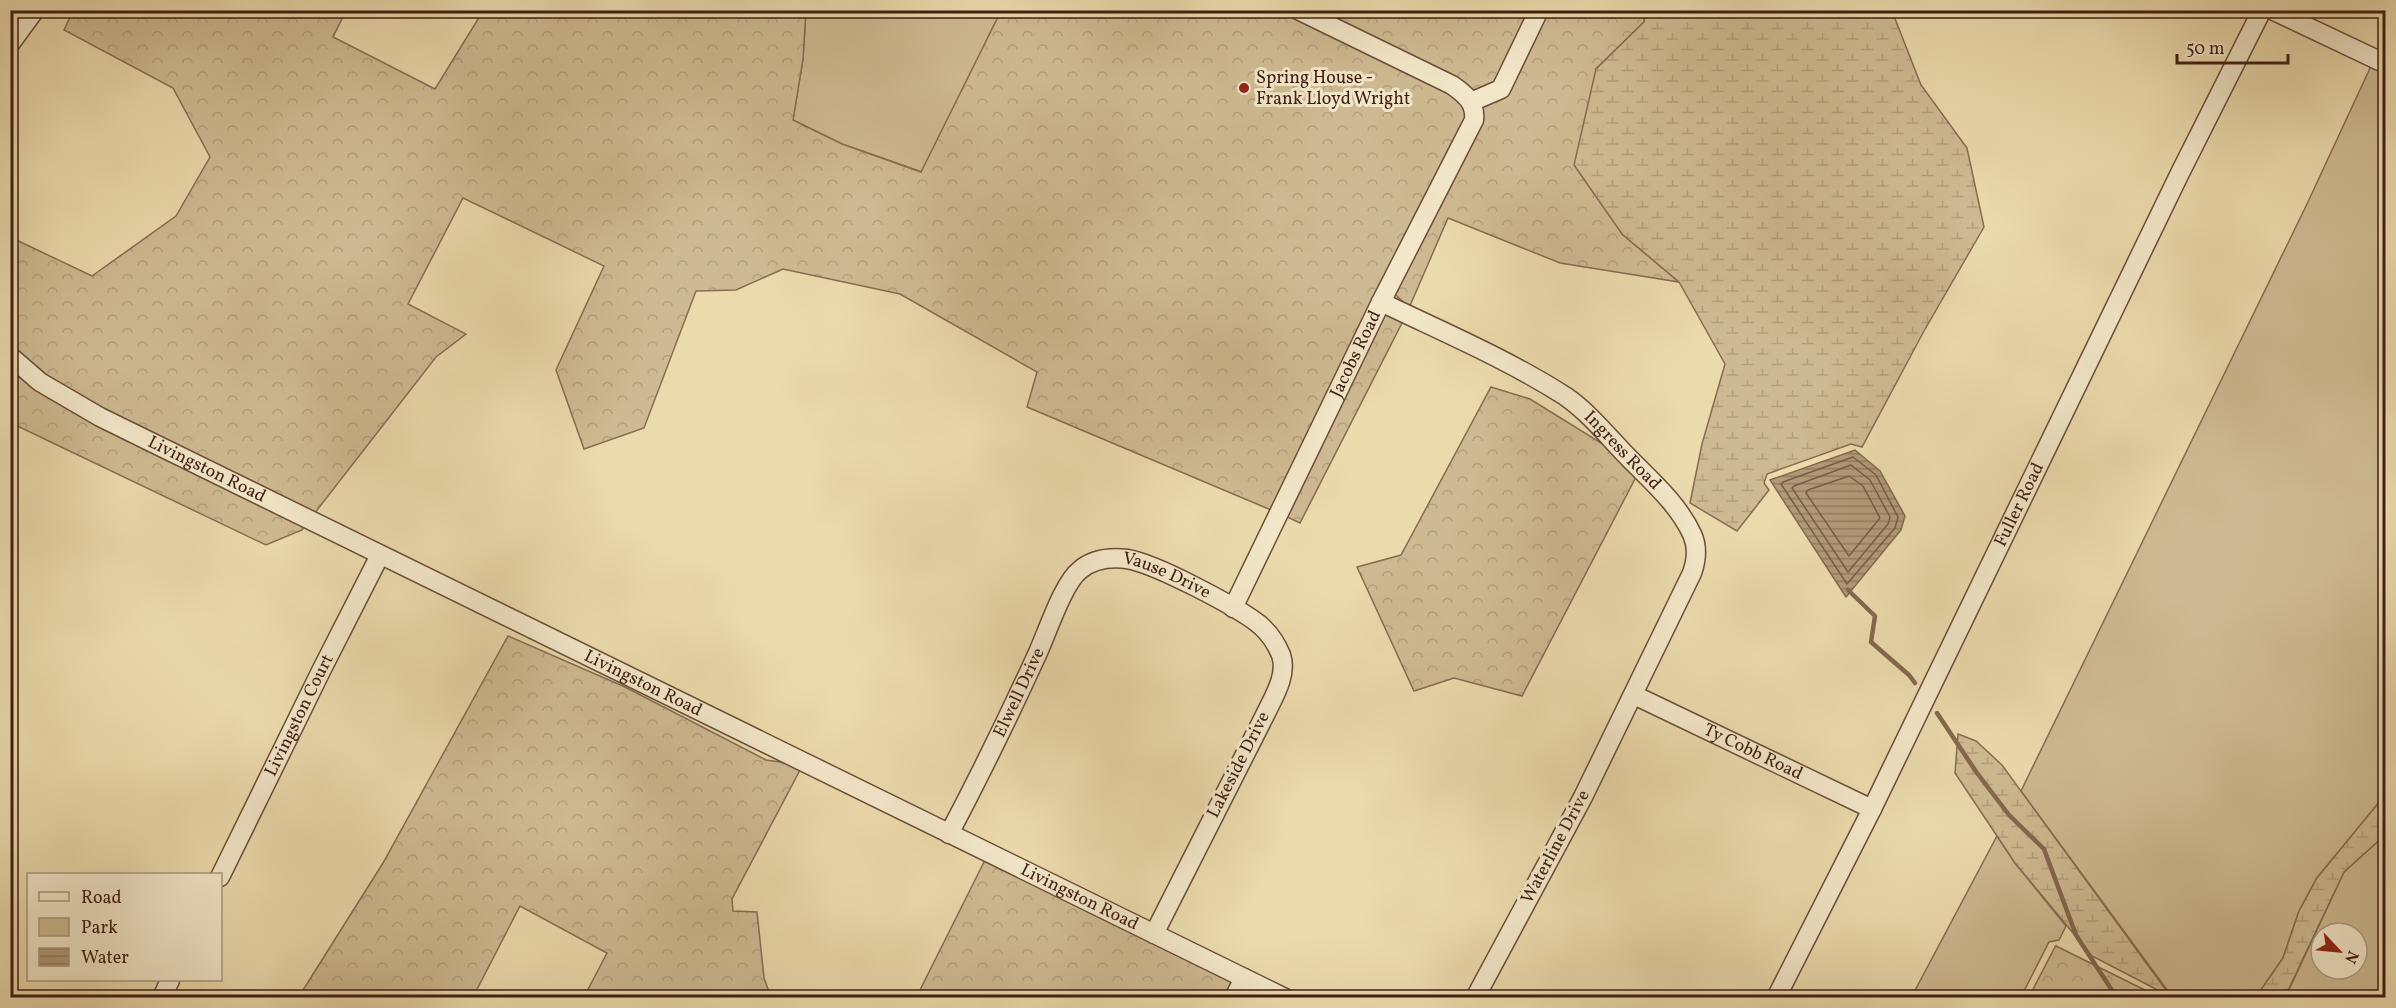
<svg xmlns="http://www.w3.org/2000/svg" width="2396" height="1008" font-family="Vollkorn,serif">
<defs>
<pattern id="forest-crowns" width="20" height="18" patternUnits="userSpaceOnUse" patternTransform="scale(1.5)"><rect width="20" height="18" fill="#ceba92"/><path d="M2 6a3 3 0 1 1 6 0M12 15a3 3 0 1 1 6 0" fill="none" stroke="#b29f7d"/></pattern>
<pattern id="wetland-marsh" width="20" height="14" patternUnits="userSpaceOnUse" patternTransform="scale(1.5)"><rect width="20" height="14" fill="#ceba92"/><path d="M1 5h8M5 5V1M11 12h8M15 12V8" fill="none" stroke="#b29f7d"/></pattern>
<pattern id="water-rules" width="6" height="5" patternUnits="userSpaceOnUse" patternTransform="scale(1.5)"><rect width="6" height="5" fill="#b19a78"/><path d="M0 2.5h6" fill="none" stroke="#917d61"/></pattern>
</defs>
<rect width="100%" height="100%" fill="#ebdaac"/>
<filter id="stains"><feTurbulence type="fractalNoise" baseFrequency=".00333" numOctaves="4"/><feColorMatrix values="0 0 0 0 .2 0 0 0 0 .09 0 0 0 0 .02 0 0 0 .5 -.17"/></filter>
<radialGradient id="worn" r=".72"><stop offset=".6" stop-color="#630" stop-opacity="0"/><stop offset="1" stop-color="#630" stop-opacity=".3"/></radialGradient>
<!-- green -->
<g fill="#ceba92" stroke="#876c52" stroke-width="1.5" fill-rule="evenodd">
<polygon points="806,11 1001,11 922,172 842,144 793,120 803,59"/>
<polygon points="2371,66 2385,73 2385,795 2317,878 2299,911 2283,958 2256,997 2173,998 2021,791 2307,204"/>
<path d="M2385,835V997L2285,998L2344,872ZM2321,933H2357V969H2321Z"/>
<polygon points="1997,836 2015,863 2066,926 2059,940 2049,942 2021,997 1911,998"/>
</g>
<!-- forest -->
<g fill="url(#forest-crowns)" stroke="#876c52" stroke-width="1.5">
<path d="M316,10L329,18L334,11H346L333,37L435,89L483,11H806L803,59L793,120L842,144L921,172L1001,11H1282L1448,92L1464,105L1466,117L1271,510L1027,407L1037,372L900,294L783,269L736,290L696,291L644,428L584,449L556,370L604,266L463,198L408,304L466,334L436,357L314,514C265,490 215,465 166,441C111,414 54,389 11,345L10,237L92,276L176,216L210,157L173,88L64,30L73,11Z"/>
<polygon points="1315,11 1529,11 1494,83 1473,92"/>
<polygon points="1549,11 1646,11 1644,22 1596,69 1622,234 1679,282 1560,263 1448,218 1409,308 1395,294 1481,124 1483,114 1481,106 1509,93"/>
<polygon points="1386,313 1403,321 1300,523 1287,517"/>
<polygon points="10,366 305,526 302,530 266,545 11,423"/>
<polygon points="1491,387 1530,399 1606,446 1636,477 1522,696 1454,678 1414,691 1357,567 1401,555"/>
<polygon points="508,636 625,687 766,760 787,763 800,770 732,899 733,911 757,912 764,978 771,997 584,997 607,953 520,906 473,997 298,998 383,863"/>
<polygon points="985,860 1233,981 1225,997 916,998"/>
<polygon points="2056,945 2056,946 2159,997 2029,997"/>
</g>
<!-- wetland -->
<g fill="url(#wetland-marsh)" stroke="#876c52" stroke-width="1.5">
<polygon points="1646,11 1892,11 1921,85 1967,148 1984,227 1924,331 1862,447 1851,444 1767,474 1764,483 1769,490 1737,531 1690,503 1702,444 1725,364 1679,282 1622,234 1574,165 1596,69 1644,22"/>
<polygon points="1958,734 1976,741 2002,765 2171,997 2092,956 2015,863 1955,773"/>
<polygon points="2385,795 2385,835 2344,872 2285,997 2256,997 2283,958 2299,911 2317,878"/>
</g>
<!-- water -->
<polygon fill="url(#water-rules)" stroke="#84684f" stroke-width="1.5" points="1855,450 1880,471 1905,516 1901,530 1846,597 1770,480"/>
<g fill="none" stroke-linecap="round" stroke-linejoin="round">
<!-- shore -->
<g stroke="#785c45" stroke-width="1.5">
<polygon points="1853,457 1876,475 1898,517 1895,528 1847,584 1781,484 1783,482"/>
<polygon points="1851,465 1870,480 1890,517 1888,524 1848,572 1792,488 1794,486"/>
<polygon points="1849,476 1863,486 1880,518 1849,556 1806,493 1808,490"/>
</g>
<!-- stream -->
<g stroke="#84684f" stroke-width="4.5">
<polyline points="1848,590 1875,616 1871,642 1909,675 1915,683"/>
<polyline points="1937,713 1977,773 2009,815 2044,849 2076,935 2117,998"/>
</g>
<defs>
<g id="minor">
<polyline points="2272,10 2386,64"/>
<polyline points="10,44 35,10"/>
<polyline points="1471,102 1501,89 1539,10"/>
<path id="s1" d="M1381,302C1443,332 1507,359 1565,396C1587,411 1606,434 1624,453C1648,478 1677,502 1692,534C1698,547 1697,559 1692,573L1583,797L1475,998"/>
<path id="s2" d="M10,356L40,382L100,417L1285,998"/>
<path id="s3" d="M1233,608L1381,302L1474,120C1476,103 1465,94 1452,85L1298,10"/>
<path id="s4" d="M1634,695L1872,809"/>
<path id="s5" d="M949,834C979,777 1008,718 1035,659C1046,637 1062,584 1080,570C1093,559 1110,557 1127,559C1154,563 1238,607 1260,625C1269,633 1277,645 1281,655C1288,675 1273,698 1265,715L1154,934"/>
<path id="s6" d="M220,877L321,671L380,555"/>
<polyline points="162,998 170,980"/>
<polyline points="1234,998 1244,978"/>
<path id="s7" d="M1776,998L1872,809L2180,173L2262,10"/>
</g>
</defs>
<!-- minor casing -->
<use href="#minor" stroke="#6b4d38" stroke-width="21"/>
<!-- minor -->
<use href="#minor" stroke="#f2e7c9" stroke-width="18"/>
</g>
<!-- markers -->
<circle fill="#8f2418" stroke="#f2e7c9" stroke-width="2" cx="1244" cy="88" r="6"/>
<g text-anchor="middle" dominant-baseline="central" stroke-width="6" stroke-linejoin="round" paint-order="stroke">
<!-- poi labels -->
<g font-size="18" fill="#401e12" stroke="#f2e7c9" text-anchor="start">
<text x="1256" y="78">Spring House -<tspan x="1256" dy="21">Frank Lloyd Wright</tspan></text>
</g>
<!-- street labels -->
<g font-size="18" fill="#401e12" stroke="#f2e7c9">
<text stroke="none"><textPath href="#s3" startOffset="282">Jacobs Road</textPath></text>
<text stroke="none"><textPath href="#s1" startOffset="286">Ingress Road</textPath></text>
<text stroke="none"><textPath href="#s2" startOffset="228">Livingston Road</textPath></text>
<text stroke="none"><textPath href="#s7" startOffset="550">Fuller Road</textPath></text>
<text stroke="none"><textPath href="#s5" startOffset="388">Vause Drive</textPath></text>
<text stroke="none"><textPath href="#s2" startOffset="714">Livingston Road</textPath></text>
<text stroke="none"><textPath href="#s5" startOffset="158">Elwell Drive</textPath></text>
<text stroke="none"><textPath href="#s6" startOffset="180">Livingston Court</textPath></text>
<text stroke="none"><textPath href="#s4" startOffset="132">Ty Cobb Road</textPath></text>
<text transform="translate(1239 765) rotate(-63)">Lakeside Drive</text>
<text transform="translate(1556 847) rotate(-62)">Waterline Drive</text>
<text stroke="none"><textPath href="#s2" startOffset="1200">Livingston Road</textPath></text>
</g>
</g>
<!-- margin -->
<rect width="2396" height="1008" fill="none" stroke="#ebdaac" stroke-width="36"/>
<rect x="12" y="12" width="2372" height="984" fill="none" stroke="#401e12" stroke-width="3"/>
<rect x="18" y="18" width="2360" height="972" fill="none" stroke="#401e12" stroke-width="1.5"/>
<!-- legend -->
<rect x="27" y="873" width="195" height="108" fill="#f2e7c9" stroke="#ab9780" stroke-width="1.5"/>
<rect x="39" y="892" width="30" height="9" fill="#f2e7c9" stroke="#ab9780" stroke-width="1.5"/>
<text x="81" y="903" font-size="18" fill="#401e12">Road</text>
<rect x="39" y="918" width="30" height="18" fill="#ceba92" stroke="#ab9780" stroke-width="1.5"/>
<text x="81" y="933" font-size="18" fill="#401e12">Park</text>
<rect x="39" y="948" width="30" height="18" fill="url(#water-rules)" stroke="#ab9780" stroke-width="1.5"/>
<text x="81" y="963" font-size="18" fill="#401e12">Water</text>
<!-- north arrow -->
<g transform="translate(2339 951) rotate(116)"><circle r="28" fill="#f2e7c9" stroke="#ab9780" stroke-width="1.5"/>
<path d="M0-4.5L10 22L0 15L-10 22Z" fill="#8f2418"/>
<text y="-9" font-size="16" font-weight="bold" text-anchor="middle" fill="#401e12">N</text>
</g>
<!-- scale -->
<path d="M2177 54v9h111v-9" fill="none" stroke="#401e12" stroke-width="3"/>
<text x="2186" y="54" font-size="18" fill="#401e12" stroke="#f2e7c9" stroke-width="4.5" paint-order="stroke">50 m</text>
<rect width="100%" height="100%" filter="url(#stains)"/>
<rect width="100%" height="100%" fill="url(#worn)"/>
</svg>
